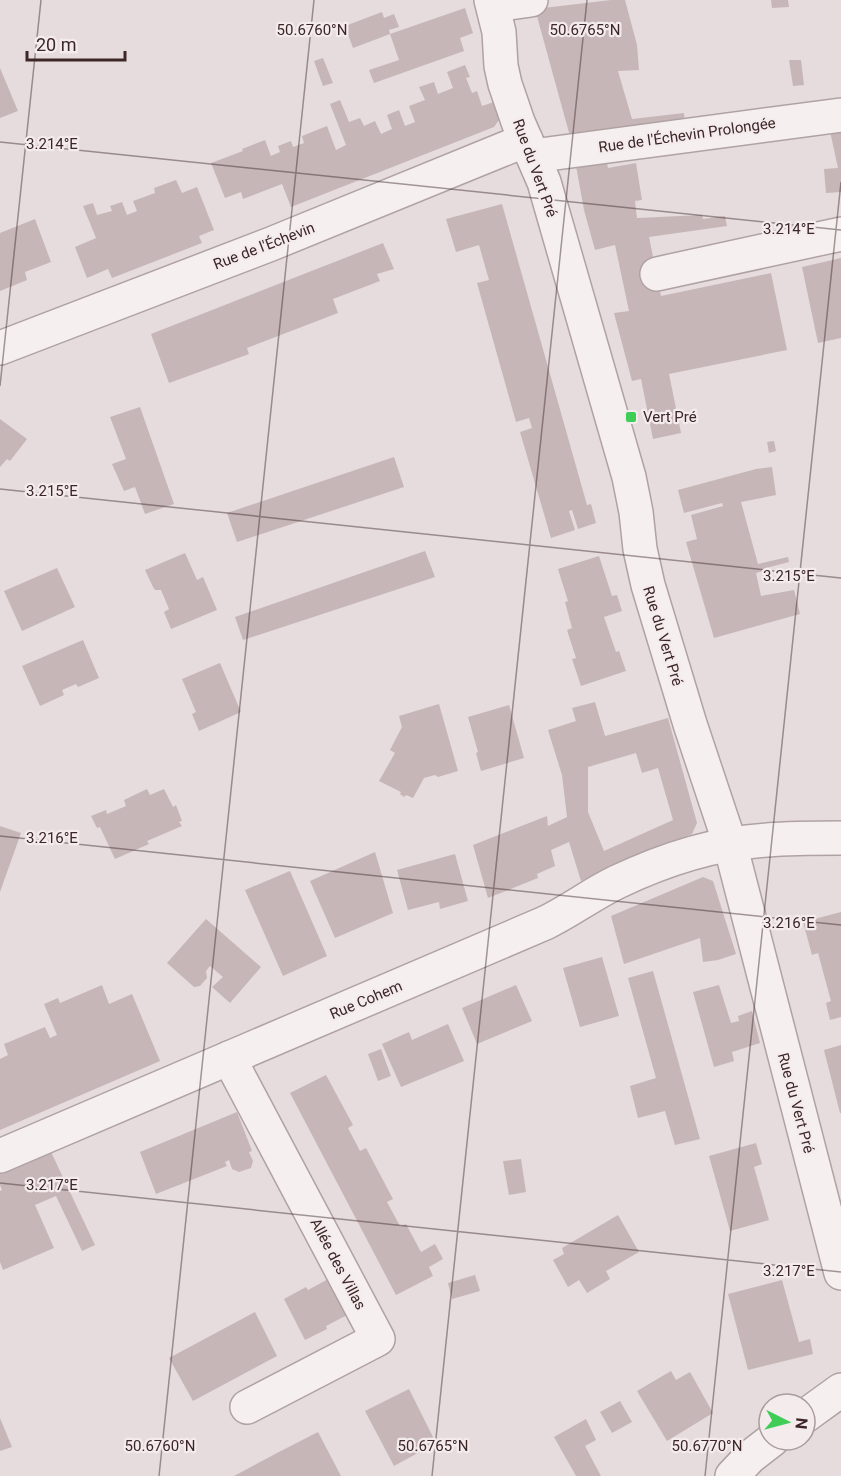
<svg xmlns="http://www.w3.org/2000/svg" width="841" height="1476" font-family="Roboto,sans-serif">
<rect width="100%" height="100%" fill="#e6dcdd"/>
<!-- building -->
<g fill="#c6b6b7" fill-rule="evenodd">
<polygon points="611,0 625,0 637,45 639,70 618,71 632,119 684,113 685,127 571,140 535,9"/>
<polygon points="771,0 788,0 789,7 772,8"/>
<polygon points="465,8 473,33 460,38 464,51 374,83 369,70 399,60 390,34"/>
<polygon points="382,12 384,18 394,14 399,27 389,30 390,34 353,48 345,26"/>
<polygon points="323,58 333,83 323,86 314,61"/>
<polygon points="789,60 801,60 804,85 793,86"/>
<polygon points="465,65 470,77 466,78 472,93 477,91 482,106 494,102 499,120 494,127 291,207 282,184 243,199 241,192 225,198 211,163 243,151 242,149 265,140 271,156 280,152 278,146 291,141 293,147 304,143 302,136 327,126 336,150 346,145 330,104 340,100 349,122 360,118 364,126 375,121 381,134 392,129 387,115 399,110 405,126 415,122 409,106 425,100 419,87 434,82 438,94 453,88 447,72"/>
<polygon points="0,68 18,111 0,118"/>
<polygon points="841,121 841,192 826,193 824,169 838,168 828,122"/>
<polygon points="604,150 608,168 636,163 642,200 635,201 637,218 702,215 703,219 725,216 727,226 649,237 661,296 771,273 787,350 669,374 681,433 653,439 641,379 632,381 614,313 629,311 615,245 595,250 584,210 574,155"/>
<polygon points="176,180 182,193 197,187 214,230 199,236 202,243 112,278 108,269 87,278 75,247 96,238 83,206 93,203 97,215 112,211 110,206 122,202 127,215 137,211 133,201 155,193 154,188"/>
<polygon points="502,204 587,505 591,504 596,523 578,529 572,510 569,511 575,530 551,538 520,432 532,428 529,418 516,422 477,283 489,280 479,245 456,252 446,219"/>
<polygon points="35,219 51,262 25,272 27,280 0,291 0,233"/>
<polygon points="383,243 394,269 377,274 380,281 333,299 338,313 247,348 249,354 169,383 151,334"/>
<polygon points="841,258 841,338 818,343 802,267"/>
<polygon points="140,407 174,504 145,514 135,487 124,491 112,464 126,459 110,417"/>
<polygon points="0,419 27,439 10,461 7,459 0,467"/>
<polygon points="774,441 776,451 769,453 767,442"/>
<polygon points="394,457 404,487 237,542 227,513"/>
<polygon points="772,467 776,495 741,502 758,564 788,557 789,562 766,568 767,570 756,573 761,596 794,590 800,614 714,638 686,542 697,539 691,515 723,506 722,503 684,513 678,490 756,469"/>
<polygon points="425,551 435,577 243,640 235,617"/>
<polygon points="185,553 197,580 203,577 217,610 171,629 164,612 169,609 161,590 155,590 153,587 145,570"/>
<polygon points="599,556 612,596 617,595 622,611 604,617 616,652 619,651 626,671 581,686 572,659 576,658 567,630 572,628 565,602 568,601 558,569"/>
<polygon points="57,568 75,607 22,631 4,591"/>
<polygon points="83,640 99,678 78,687 76,684 62,690 64,695 40,706 22,666"/>
<polygon points="220,663 241,712 199,731 192,714 196,712 182,679"/>
<path d="M595,702L605,736L668,718L697,823L692,834L581,881L569,842L551,850L555,866L537,874L538,878L488,898L473,845L547,816L548,826L567,817L562,775L548,730L576,721L572,708ZM636,753L642,773L658,768L673,820L604,851L588,812V767Z"/>
<polygon points="439,704 458,771 438,777 435,775 424,778 413,798 406,795 404,797 400,794 401,792 379,781 395,753 390,750 402,727 399,716"/>
<polygon points="509,705 524,758 481,771 476,753 478,752 468,717"/>
<polygon points="147,789 150,795 164,789 173,807 176,805 182,821 179,822 182,826 147,841 149,844 115,859 100,827 97,828 91,816 106,810 107,814 126,806 124,800"/>
<polygon points="0,826 21,833 0,892"/>
<polygon points="375,852 393,913 335,938 310,881"/>
<polygon points="455,854 468,901 440,909 439,902 408,910 397,870"/>
<polygon points="290,871 327,956 283,976 245,890"/>
<polygon points="703,877 713,881 736,954 718,960 703,962 700,938 624,964 611,916"/>
<polygon points="841,912 841,1017 830,1020 826,1003 831,1001 818,953 812,955 803,922"/>
<polygon points="206,919 261,967 230,1003 212,987 223,977 210,966 206,971 207,978 200,986 194,987 167,963"/>
<polygon points="602,957 619,1016 580,1027 563,968"/>
<polygon points="653,971 700,1139 675,1145 665,1111 638,1118 630,1086 656,1078 628,978"/>
<polygon points="102,985 109,1004 132,994 160,1061 0,1130 0,1059 8,1055 4,1044 45,1027 50,1038 57,1035 44,1004 58,998 60,1003"/>
<polygon points="516,985 532,1021 477,1044 462,1008"/>
<polygon points="719,985 731,1023 739,1021 738,1016 752,1011 760,1043 732,1052 734,1061 714,1067 693,992"/>
<polygon points="448,1024 464,1061 401,1087 382,1044 409,1032 412,1040"/>
<polygon points="841,1045 841,1113 840,1113 824,1050"/>
<polygon points="381,1049 391,1076 378,1081 368,1054"/>
<polygon points="326,1075 353,1125 348,1128 360,1151 366,1148 393,1199 387,1202 400,1226 406,1224 421,1252 435,1244 443,1259 429,1267 433,1276 396,1295 290,1093"/>
<polygon points="237,1112 252,1151 249,1152 253,1161 251,1168 239,1172 232,1169 229,1160 225,1162 227,1166 156,1194 140,1152"/>
<polygon points="756,1143 762,1164 754,1167 769,1220 730,1231 709,1156"/>
<polygon points="51,1152 95,1245 82,1251 56,1196 35,1205 54,1248 3,1270 0,1262 0,1191 2,1190 0,1185 0,1174"/>
<polygon points="521,1159 526,1192 509,1195 503,1161"/>
<polygon points="618,1215 639,1252 606,1271 610,1279 587,1293 579,1280 568,1287 553,1260 564,1254 562,1248"/>
<polygon points="475,1275 480,1291 452,1299 448,1283"/>
<polygon points="332,1277 351,1313 326,1326 327,1329 305,1340 284,1299 306,1287 308,1290"/>
<polygon points="782,1280 799,1342 810,1339 813,1354 748,1370 728,1294"/>
<polygon points="255,1312 277,1356 193,1401 169,1358"/>
<polygon points="671,1371 676,1380 690,1372 713,1413 667,1441 637,1391"/>
<polygon points="409,1389 436,1443 394,1466 365,1411"/>
<polygon points="620,1401 632,1422 612,1433 600,1412"/>
<polygon points="0,1418 12,1447 0,1451"/>
<polygon points="586,1419 596,1440 585,1446 601,1476 576,1476 554,1437"/>
<polygon points="318,1432 341,1476 234,1476 277,1453"/>
</g>
<g fill="none" stroke-linecap="round" stroke-linejoin="round">
<defs>
<g id="minor">
<polyline points="491,0 499,32 501,66 505,84 518,122 544,182 629,477 636,512 640,549 648,585 690,724 730,844 841,1273"/>
<polyline points="493,5 531,0"/>
<polyline points="533,156 841,115"/>
<polyline points="657,274 841,234"/>
<polyline points="0,348 271,244 526,140"/>
<polyline points="229,1058 378,1339 247,1407"/>
<path d="M0,1156L545,923C570,911 592,894 617,882C663,860 715,843 767,840C792,838 816,838 841,838"/>
<polyline points="805,1416 841,1390"/>
<polyline points="732,1476 750,1457 772,1440"/>
</g>
</defs>
<!-- minor casing -->
<use href="#minor" stroke="#b0a2a3" stroke-width="36"/>
<!-- minor -->
<use href="#minor" stroke="#f5efef" stroke-width="33"/>
</g>
<!-- ticks -->
<path fill="none" stroke="#3c2627" stroke-width="1.5" stroke-opacity="0.45" d="M0,142L841,230M0,386L41,0M0,489L841,578M0,836L841,925M0,1183L841,1272M159,1476L314,0M432,1476L587,0M705,1476L841,182"/>
<!-- markers -->
<rect fill="#3fcd57" stroke="#f4ebec" stroke-width="2" x="625" y="411" width="12" height="12" rx="3"/>
<g text-anchor="middle" dominant-baseline="central" stroke-width="4.5" stroke-linejoin="round" paint-order="stroke">
<!-- street labels -->
<g font-size="15" fill="#3c2627" stroke="#f4ebec">
<text transform="translate(687 135) rotate(-8)">Rue de l'Échevin Prolongée</text>
<text transform="translate(535 168) rotate(70)">Rue du Vert Pré</text>
<text transform="translate(264 246) rotate(-21)">Rue de l'Échevin</text>
<text transform="translate(663 636) rotate(73)">Rue du Vert Pré</text>
<text transform="translate(366 1000) rotate(-23)">Rue Cohem</text>
<text transform="translate(796 1103) rotate(75)">Rue du Vert Pré</text>
<text transform="translate(338 1264) rotate(62)">Allée des Villas</text>
</g>
<!-- poi labels -->
<g font-size="15" fill="#3c2627" stroke="#f4ebec" text-anchor="start">
<text x="643" y="417">Vert Pré</text>
</g>
</g>
<g font-size="15" text-anchor="middle" fill="#3c2627" stroke="#f4ebec" stroke-width="4.5" stroke-linejoin="round" paint-order="stroke">
<text x="312" y="35">50.6760°N</text>
<text x="585" y="35">50.6765°N</text>
<text x="52" y="149">3.214°E</text>
<text x="789" y="234">3.214°E</text>
<text x="52" y="496">3.215°E</text>
<text x="789" y="581">3.215°E</text>
<text x="52" y="843">3.216°E</text>
<text x="789" y="928">3.216°E</text>
<text x="52" y="1190">3.217°E</text>
<text x="789" y="1276">3.217°E</text>
<text x="160" y="1451">50.6760°N</text>
<text x="433" y="1451">50.6765°N</text>
<text x="707" y="1451">50.6770°N</text>
</g>
<!-- north arrow -->
<g transform="translate(787 1422) rotate(96)"><circle r="28" fill="#f4ebec" stroke="#aa9c9d" stroke-width="1.5"/>
<path d="M0-4.5L10 22L0 15L-10 22Z" fill="#3fcd57"/>
<text y="-9" font-size="16" font-weight="bold" text-anchor="middle" fill="#3c2627">N</text>
</g>
<!-- scale -->
<path d="M27 51v9h98v-9" fill="none" stroke="#3c2627" stroke-width="3"/>
<text x="36" y="51" font-size="18" fill="#3c2627" stroke="#f4ebec" stroke-width="4.5" paint-order="stroke">20 m</text>
</svg>
